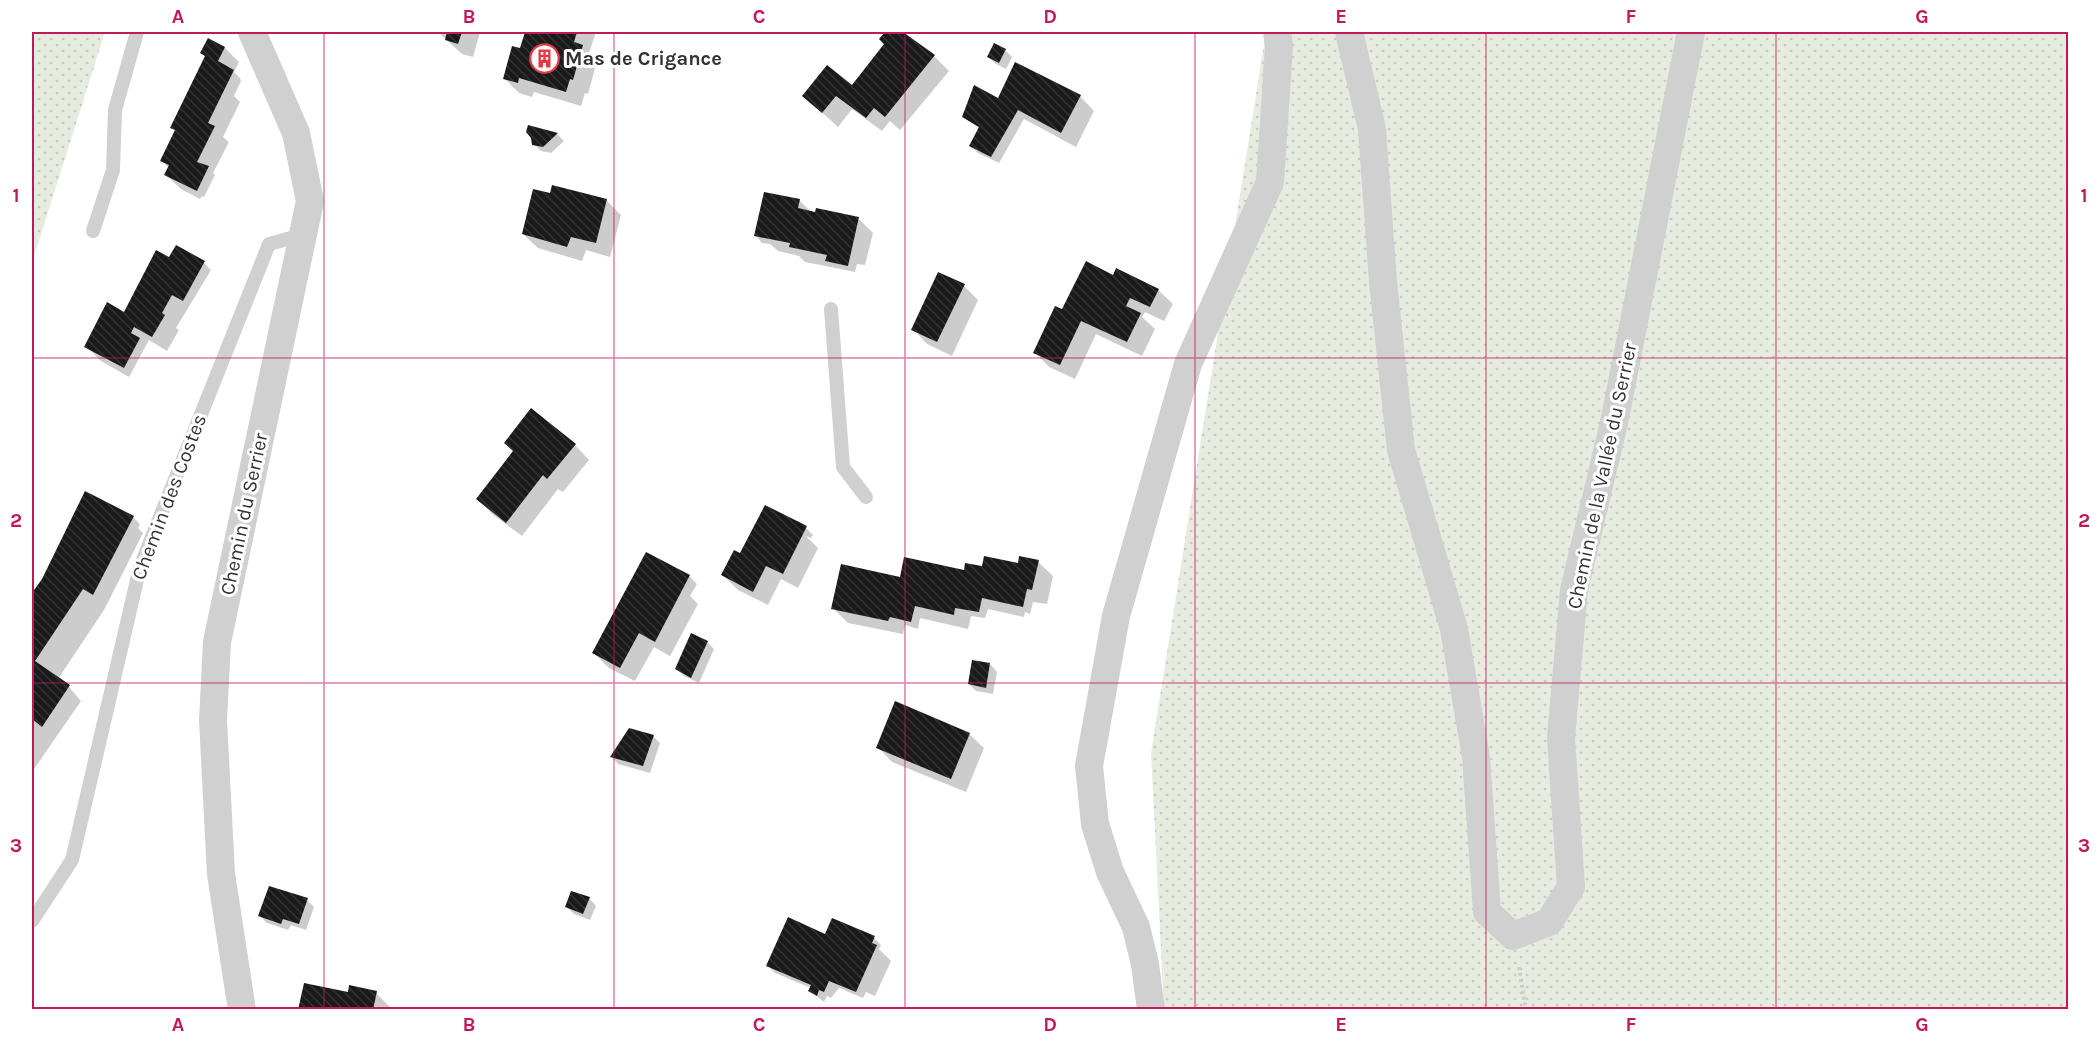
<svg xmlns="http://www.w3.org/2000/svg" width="2100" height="1041" font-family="Karla,sans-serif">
<defs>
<pattern id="grass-dots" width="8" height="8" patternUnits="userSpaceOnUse" patternTransform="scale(1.5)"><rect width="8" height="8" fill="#e6ecdf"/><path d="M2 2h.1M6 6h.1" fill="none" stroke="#c6cbc0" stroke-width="1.8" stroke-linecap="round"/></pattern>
<pattern id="building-back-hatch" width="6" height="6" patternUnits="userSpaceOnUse" patternTransform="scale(1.5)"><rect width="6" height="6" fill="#1a1a1a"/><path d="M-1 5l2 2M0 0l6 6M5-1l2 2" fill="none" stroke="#333"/></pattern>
</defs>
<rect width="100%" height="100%" fill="#fff"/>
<!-- grass -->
<g fill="url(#grass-dots)">
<polygon points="32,32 105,32 32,263"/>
<polygon points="1266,32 2068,32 2068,1009 1164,1009 1151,753"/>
</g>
<!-- shadow -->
<g fill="#0003">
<polygon points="438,32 480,32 473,57 462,54"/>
<polygon points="527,32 596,32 589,53 597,61 588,94 585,93 581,106 534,92 532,97 519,93 504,78 525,52 522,48"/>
<polygon points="887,32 896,32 901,36 903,33 934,56 949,71 900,130 890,121 882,131 852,109 838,127 804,96 852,87 886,45 881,39"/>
<polygon points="208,40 225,48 239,62 234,72 240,78 241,81 234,96 240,102 223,137 229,142 213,173 215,175 204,197 202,196 200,199 181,189 166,175 169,168 162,161 176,132 172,127 206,57"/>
<polygon points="1005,50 1012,57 1006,69 996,64 989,57"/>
<polygon points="1080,96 1094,111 1076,147 1024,119 999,163 978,153 971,146 980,129 964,117 999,101"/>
<polygon points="529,126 557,134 564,141 551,153 541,151 534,144 528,132"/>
<polygon points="551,195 606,200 621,215 610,257 586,250 582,261 538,248 523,234"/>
<polygon points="799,200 811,212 858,218 873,233 865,265 857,264 855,272 805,262 799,256 778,251 770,244 762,243 755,235"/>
<polygon points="169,258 204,263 211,270 176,328 179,330 167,351 149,340 129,377 101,361 86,346 125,314"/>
<polygon points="1113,277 1158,290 1173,304 1164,321 1145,312 1142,317 1155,329 1142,356 1096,334 1075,379 1049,367 1035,352 1063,311"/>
<polygon points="964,286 978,300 952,356 927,344 913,329"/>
<polygon points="575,445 589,460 563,492 558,489 522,536 492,514 478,499"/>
<polygon points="133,517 140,524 138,528 143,533 104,610 58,679 69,687 81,701 32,772 32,595 43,580"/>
<polygon points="806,528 813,535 811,538 806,536 818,548 798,588 781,579 768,605 738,590 723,575"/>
<polygon points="646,554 690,577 697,584 690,596 698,604 670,656 654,647 635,681 609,668 594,653"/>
<polygon points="1038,562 1053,576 1047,604 1033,602 1030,614 1025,612 1024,617 988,609 985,618 971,616 968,629 920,618 918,629 905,625 903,634 848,623 833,608 901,579"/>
<polygon points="707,642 714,649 699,683 684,676 676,669"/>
<polygon points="990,664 997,672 993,694 976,691 969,684"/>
<polygon points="969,734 984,748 966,792 892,762 878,747"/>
<polygon points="653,736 660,743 650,773 618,764 612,757"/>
<polygon points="589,898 596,906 590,920 574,914 567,907"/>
<polygon points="307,900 314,907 306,930 291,925 288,930 267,923 260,916"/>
<polygon points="825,935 874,938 881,945 879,949 891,961 875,996 866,992 863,998 839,988 831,998 827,996 824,1002 810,991 811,988 775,973 768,966"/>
<polygon points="376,993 391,1008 391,1010 300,1010 349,994"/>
</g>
<!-- building -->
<g fill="url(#building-back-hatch)">
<polygon points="447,32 462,32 458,44 445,40"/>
<polygon points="525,32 577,32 574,42 583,45 573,80 570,79 566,92 519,78 518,83 503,79 512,46 520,48"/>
<polygon points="885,32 899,32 901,33 903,32 935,55 885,117 874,108 866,118 836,96 822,113 802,96 827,65 852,85 884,44 879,39"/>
<polygon points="208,38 225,47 218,61 234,70 208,123 215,126 197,162 209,166 197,191 164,175 169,165 160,161 175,130 170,128 205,56 200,53"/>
<polygon points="994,43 1006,49 999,63 987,57"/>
<polygon points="1015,62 1081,95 1061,133 1018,110 991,157 969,146 979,127 962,117 974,85 998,98"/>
<polygon points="528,125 558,133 543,147 532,145 531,138 526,132"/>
<polygon points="552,185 607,199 596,243 571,237 567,247 522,234 533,189 550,193"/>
<polygon points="764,192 800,199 798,208 815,212 816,208 859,217 848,266 825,261 827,255 789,247 790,243 754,236"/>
<polygon points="176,245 205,261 183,301 172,295 162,313 165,315 152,337 134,327 131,333 140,338 124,368 84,347 107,302 124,312 156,250 169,257"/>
<polygon points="1086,261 1113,275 1116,268 1159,289 1150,307 1130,298 1126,306 1141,313 1127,342 1081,321 1060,365 1033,353 1055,306 1062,309"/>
<polygon points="938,272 965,284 937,342 911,330"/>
<polygon points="531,408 576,444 547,479 543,475 506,523 476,499 513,451 504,443"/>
<polygon points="85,491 134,516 93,595 83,589 35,661 70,685 42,727 32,719 32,593 42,579"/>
<polygon points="765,505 807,526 783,574 766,566 753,592 721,575 734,550 740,553"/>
<polygon points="646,552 690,575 655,642 639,633 620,668 592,653"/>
<polygon points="984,556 1018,563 1019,556 1039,560 1032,590 1027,589 1023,607 982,598 979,612 955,608 954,615 915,606 911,622 890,617 888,621 831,609 841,564 900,577 904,557 964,570 965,563 982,566"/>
<polygon points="691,633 708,641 691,678 675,669"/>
<polygon points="972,660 990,663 986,688 968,684"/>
<polygon points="895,701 970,733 951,779 876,748"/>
<polygon points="629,728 654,735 643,766 610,757"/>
<polygon points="269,886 308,898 299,924 283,919 281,924 258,916"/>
<polygon points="571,891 590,897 583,914 565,907"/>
<polygon points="788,917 825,934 832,918 875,936 872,943 877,945 856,992 829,981 824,992 819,990 817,996 808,991 811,985 766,966"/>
<polygon points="304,983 348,992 349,985 377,991 373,1010 298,1010"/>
</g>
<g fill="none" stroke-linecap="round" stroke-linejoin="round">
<!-- path -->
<polyline stroke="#cdcdcd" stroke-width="4" stroke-dasharray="3 3" stroke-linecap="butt" points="1519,967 1526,1010"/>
<!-- service -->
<g stroke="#d0d0d0" stroke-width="14">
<polyline points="93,231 113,170 115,110 137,32"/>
<polyline points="831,309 843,467 866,497"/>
<polyline points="32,921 72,860 140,567 269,244 302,235"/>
</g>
<!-- minor -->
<g stroke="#d0d0d0" stroke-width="28">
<polyline points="1349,32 1372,129 1383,282 1401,450 1454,629 1476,757 1487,912 1513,936 1549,922 1571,887 1561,738 1574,590 1614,423 1691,32"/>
<polyline points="242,1010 221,874 213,720 217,642 310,201 296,133 252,32"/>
<polyline points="1151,1010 1145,964 1136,927 1110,872 1095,824 1089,766 1116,616 1188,364 1270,182 1279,46 1277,32"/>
</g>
</g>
<!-- grid -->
<path fill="none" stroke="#c2185b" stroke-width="1.5" stroke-opacity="0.55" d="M324,32V1010M614,32V1010M905,32V1010M1195,32V1010M1486,32V1010M1776,32V1010M32,358H2068M32,683H2068"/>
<!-- icons -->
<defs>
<symbol id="building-ring" viewBox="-11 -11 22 22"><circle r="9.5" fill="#fff" stroke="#e63946" stroke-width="1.5"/><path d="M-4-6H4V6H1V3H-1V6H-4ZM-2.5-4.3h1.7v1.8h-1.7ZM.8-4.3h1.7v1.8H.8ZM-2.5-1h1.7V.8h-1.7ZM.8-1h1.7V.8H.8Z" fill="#e63946"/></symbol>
</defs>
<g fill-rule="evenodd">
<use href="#building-ring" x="528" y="42" width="33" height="33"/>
</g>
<g text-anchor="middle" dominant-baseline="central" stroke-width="6" stroke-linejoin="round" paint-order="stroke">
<!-- poi labels -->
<g font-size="20" font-weight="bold" fill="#333" stroke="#fff" text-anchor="start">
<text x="565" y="58">Mas de Crigance</text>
</g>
<!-- street labels -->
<g font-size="20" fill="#333" stroke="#fff">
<text transform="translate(1602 476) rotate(-78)">Chemin de la Vallée du Serrier</text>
<text transform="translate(169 497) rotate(-69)">Chemin des Costes</text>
<text transform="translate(244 514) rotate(-78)">Chemin du Serrier</text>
</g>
</g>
<!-- border -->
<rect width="2100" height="1041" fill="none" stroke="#ffffff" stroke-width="66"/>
<rect x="33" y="33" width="2034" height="975" fill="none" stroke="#c2185b" stroke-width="2"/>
<g font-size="20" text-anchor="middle" font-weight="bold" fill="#c2185b">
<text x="178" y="23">A</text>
<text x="469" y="23">B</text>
<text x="759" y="23">C</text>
<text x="1050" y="23">D</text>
<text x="1341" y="23">E</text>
<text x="1631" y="23">F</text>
<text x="1922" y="23">G</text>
<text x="16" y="202">1</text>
<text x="2084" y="202">1</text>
<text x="16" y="527">2</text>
<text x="2084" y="527">2</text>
<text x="16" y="852">3</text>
<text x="2084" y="852">3</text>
<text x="178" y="1031">A</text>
<text x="469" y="1031">B</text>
<text x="759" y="1031">C</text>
<text x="1050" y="1031">D</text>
<text x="1341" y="1031">E</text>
<text x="1631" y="1031">F</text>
<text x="1922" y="1031">G</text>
</g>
</svg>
